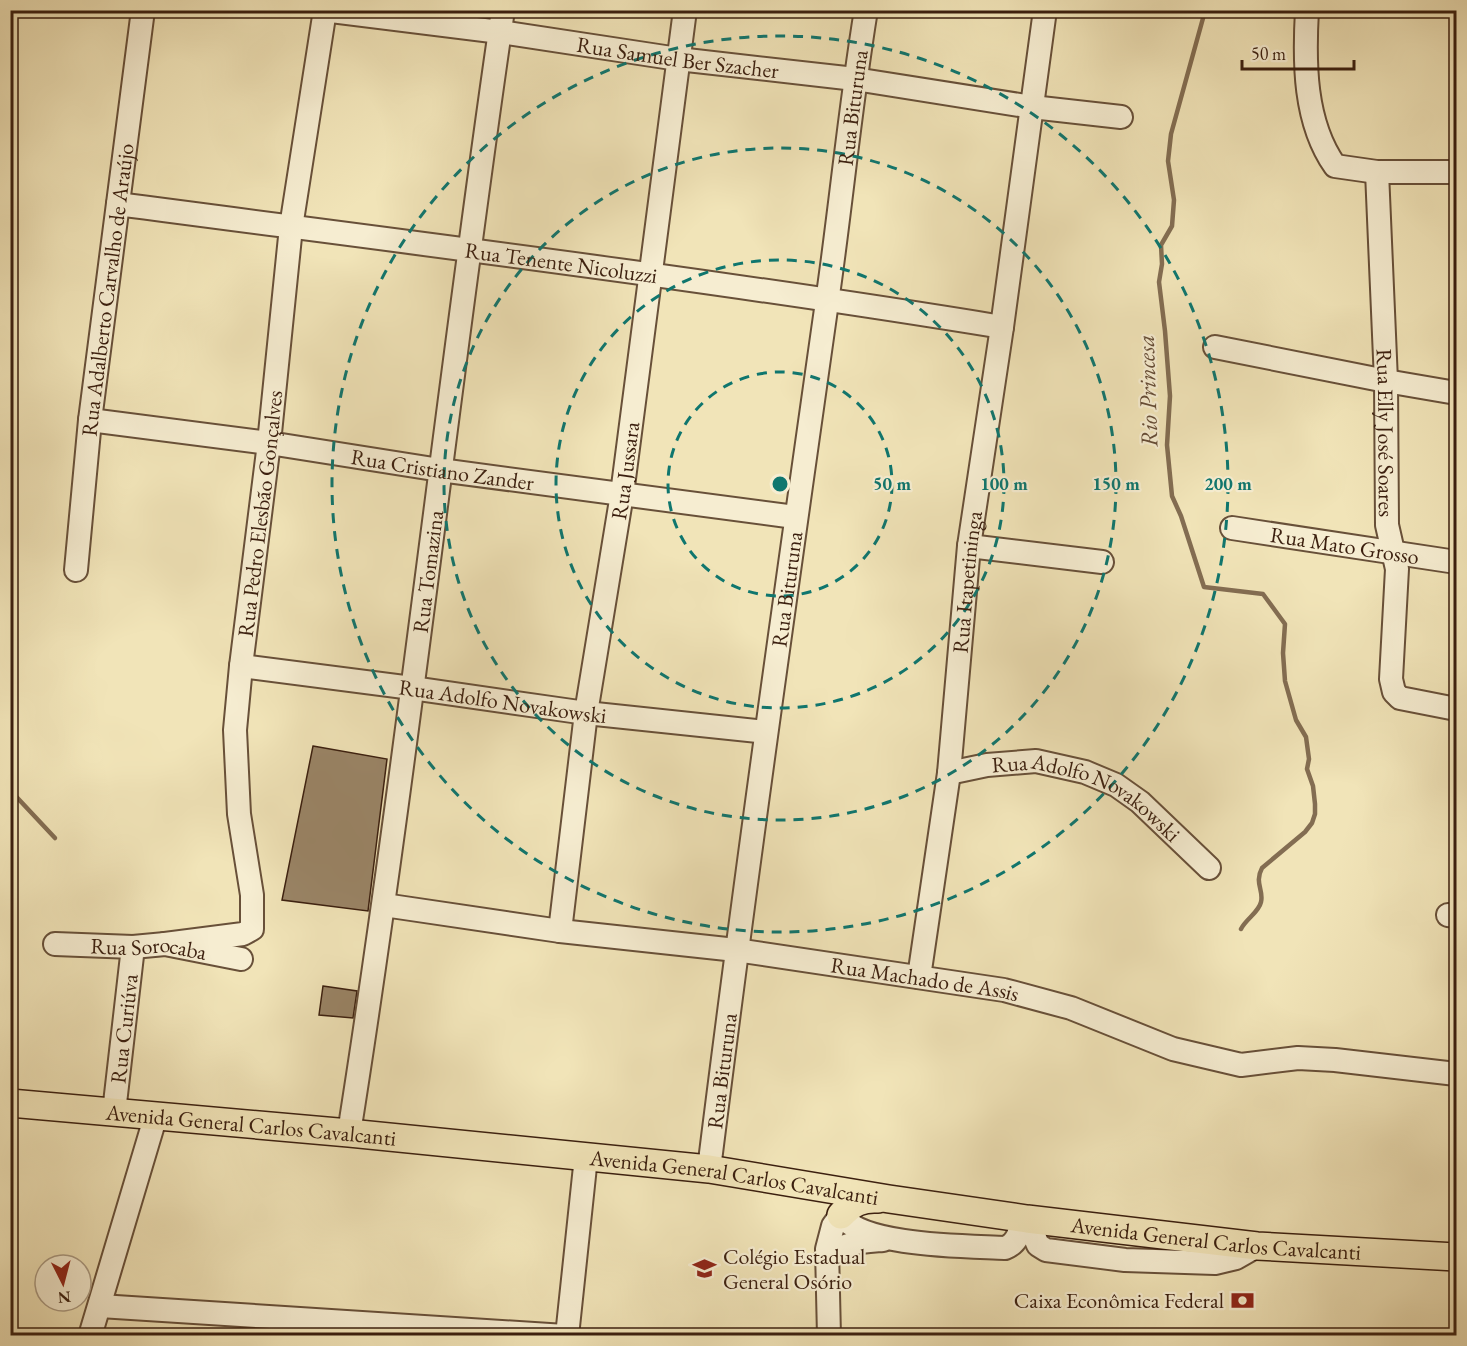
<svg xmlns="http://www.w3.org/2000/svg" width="1467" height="1346" font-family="'EB Garamond',serif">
<rect width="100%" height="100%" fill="#f1e4b8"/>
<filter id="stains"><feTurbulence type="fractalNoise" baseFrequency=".00333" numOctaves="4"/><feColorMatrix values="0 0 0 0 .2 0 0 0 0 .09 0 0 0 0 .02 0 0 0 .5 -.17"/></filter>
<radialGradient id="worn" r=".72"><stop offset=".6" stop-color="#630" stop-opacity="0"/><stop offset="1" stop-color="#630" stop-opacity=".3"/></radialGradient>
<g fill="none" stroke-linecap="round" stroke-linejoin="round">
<!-- stream -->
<g stroke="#836d52" stroke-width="4.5">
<path d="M1205,11L1171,134L1168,161L1174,200L1172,226L1161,245L1162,264L1159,282L1165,331L1170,396L1167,445L1172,496L1181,516L1204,587L1263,594L1285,624L1283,653L1285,681L1296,720L1306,737L1309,759L1307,769L1313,786L1315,804V814L1312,823L1305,832L1262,868C1254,883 1264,890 1261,902C1259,912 1246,919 1241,929"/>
<polyline points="10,790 55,838"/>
</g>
</g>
<!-- building -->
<g fill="#9a8567" stroke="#3b1f0f" stroke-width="1.5">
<polygon points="313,746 387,759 368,911 282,900"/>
<polygon points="323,986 357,991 353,1018 319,1015"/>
</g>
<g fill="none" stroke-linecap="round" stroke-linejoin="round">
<defs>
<g id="minor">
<path id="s1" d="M323,10L500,32L678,59L855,79L1032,107L1121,117"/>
<path d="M1307,10C1304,62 1304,122 1335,166L1377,172H1456"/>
<path id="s2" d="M1377,172L1386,381L1387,525L1397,569L1391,679L1394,692L1400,698L1456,709"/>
<path id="s3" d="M118,204C413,243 708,279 1002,327"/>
<polyline points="1215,347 1386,381 1456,393"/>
<path id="s4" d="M90,420L269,443L440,470L795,517"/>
<path id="s5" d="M1232,528L1456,562"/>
<polyline points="969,546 1102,562"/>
<path id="s6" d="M76,570L90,420L143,10"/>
<path id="s7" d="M241,666L412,688L586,713L766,732"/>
<path id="s8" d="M949,773L987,765L1036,761L1085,772L1116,785L1140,802L1209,868"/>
<path id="s9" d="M384,905L560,931L736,950L1004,990L1071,1008L1173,1049L1241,1065L1298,1058L1335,1060L1456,1074"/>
<polyline points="1448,915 1456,916"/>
<path id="s10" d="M560,931L586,713L622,494L685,10"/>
<path id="s11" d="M55,944L133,947L165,944L241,959"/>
<path id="s12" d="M165,944L243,934L252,929V895L239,814L235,730L241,666L269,443L291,227L325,10"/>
<path id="s13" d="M919,977L949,773L969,546L1002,327L1045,10"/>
<path id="s14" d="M114,1112L133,947"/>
<path id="s15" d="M349,1133C408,760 448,384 503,10"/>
<path id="s16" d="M709,1169C745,880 786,591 827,302C841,205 850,107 866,10"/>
<polyline points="1027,1219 1038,1245 1046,1250 1125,1260 1215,1263 1236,1258 1257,1246"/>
<path d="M826,1257C846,1242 859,1242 883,1240"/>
<polyline points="100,1306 565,1336"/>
<polyline points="90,1336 156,1115"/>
<polyline points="567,1336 586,1157"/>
<path d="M829,1336L827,1249L833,1226L841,1215C861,1247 969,1246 1005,1248C1018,1243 1021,1230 1021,1218"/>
</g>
<g id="major">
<path id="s17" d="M10,1103L349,1133L709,1169L889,1199L1027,1219L1257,1246L1456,1257"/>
<path d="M841,1215C852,1203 862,1198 878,1199"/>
</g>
</defs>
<!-- minor casing -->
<use href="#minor" stroke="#685039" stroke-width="26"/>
<!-- major casing -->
<use href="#major" stroke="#3b1f0f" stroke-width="30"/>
<!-- minor -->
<use href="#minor" stroke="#f6edd1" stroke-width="22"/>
<!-- major -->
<use href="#major" stroke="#f1e4b8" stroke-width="27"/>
</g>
<!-- distance rings -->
<g fill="none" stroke="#0f766e" stroke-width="3" stroke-dasharray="10 8">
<circle cx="780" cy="484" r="112"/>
<circle cx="780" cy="484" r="224"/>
<circle cx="780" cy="484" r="336"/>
<circle cx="780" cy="484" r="448"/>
</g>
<!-- icons -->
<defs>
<symbol id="university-bare" viewBox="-9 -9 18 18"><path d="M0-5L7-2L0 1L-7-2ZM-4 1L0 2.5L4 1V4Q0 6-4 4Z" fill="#8f2418" stroke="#f6edd1" stroke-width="2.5" paint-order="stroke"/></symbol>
<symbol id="bank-bare" viewBox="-9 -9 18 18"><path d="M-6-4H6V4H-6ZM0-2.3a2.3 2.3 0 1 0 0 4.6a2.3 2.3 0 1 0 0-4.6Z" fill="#8f2418" stroke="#f6edd1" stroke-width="2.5" paint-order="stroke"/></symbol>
</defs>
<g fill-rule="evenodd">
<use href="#university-bare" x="688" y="1252" width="33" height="33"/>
<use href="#bank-bare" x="1226" y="1284" width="33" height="33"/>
</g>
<g text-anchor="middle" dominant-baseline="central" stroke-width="4.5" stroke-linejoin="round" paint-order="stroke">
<!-- street labels -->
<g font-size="22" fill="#3b1f0f" stroke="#f6edd1">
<text stroke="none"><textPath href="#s1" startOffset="358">Rua Samuel Ber Szacher</textPath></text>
<text stroke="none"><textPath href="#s16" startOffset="1071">Rua Bituruna</textPath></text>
<text stroke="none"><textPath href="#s3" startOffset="447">Rua Tenente Nicoluzzi</textPath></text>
<text stroke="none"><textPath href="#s6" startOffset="282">Rua Adalberto Carvalho de Araújo</textPath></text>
<text stroke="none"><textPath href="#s2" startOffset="261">Rua Elly José Soares</textPath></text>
<text stroke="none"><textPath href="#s4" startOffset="356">Rua Cristiano Zander</textPath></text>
<text stroke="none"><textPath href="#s10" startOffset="465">Rua Jussara</textPath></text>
<text stroke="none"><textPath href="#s12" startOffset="507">Rua Pedro Elesbão Gonçalves</textPath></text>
<text stroke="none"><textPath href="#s5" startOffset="114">Rua Mato Grosso</textPath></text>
<text stroke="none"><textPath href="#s15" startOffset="567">Rua Tomazina</textPath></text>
<text stroke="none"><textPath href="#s13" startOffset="398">Rua Itapetininga</textPath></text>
<text stroke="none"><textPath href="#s16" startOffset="585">Rua Bituruna</textPath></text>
<text stroke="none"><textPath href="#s7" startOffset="264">Rua Adolfo Novakowski</textPath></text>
<text stroke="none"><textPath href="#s8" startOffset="148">Rua Adolfo Novakowski</textPath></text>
<text stroke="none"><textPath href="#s11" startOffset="94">Rua Sorocaba</textPath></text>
<text stroke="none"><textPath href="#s9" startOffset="546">Rua Machado de Assis</textPath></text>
<text stroke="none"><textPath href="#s14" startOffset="84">Rua Curiúva</textPath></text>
<text stroke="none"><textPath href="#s16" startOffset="99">Rua Bituruna</textPath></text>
<text stroke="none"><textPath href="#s17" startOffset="242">Avenida General Carlos Cavalcanti</textPath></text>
<text stroke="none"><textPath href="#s17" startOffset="728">Avenida General Carlos Cavalcanti</textPath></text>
<text stroke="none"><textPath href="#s17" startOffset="1214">Avenida General Carlos Cavalcanti</textPath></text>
</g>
<!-- poi labels -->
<g font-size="22" fill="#3b1f0f" stroke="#f6edd1" text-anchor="start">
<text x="723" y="1256">Colégio Estadual<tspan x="723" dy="25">General Osório</tspan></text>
<text x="1224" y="1300" text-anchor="end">Caixa Econômica Federal</text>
</g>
<!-- water labels -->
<g font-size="24" font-style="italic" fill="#654c36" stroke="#f6edd1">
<text transform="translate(1147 391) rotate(-92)">Rio Princesa</text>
</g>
</g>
<circle cx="780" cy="484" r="9" fill="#0f766e" stroke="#f6edd1" stroke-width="3"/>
<g font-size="18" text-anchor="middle" font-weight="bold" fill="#0f766e" stroke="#f6edd1" stroke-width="4.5" stroke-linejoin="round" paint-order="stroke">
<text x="892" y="490">50 m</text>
<text x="1004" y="490">100 m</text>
<text x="1116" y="490">150 m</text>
<text x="1228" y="490">200 m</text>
</g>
<!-- margin -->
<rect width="1467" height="1346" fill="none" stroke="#f1e4b8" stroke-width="36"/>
<rect x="12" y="12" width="1443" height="1322" fill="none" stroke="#3b1f0f" stroke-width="3"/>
<rect x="18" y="18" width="1431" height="1310" fill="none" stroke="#3b1f0f" stroke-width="1.5"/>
<!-- north arrow -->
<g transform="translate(63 1283) rotate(174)"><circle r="28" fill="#f6edd1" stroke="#ab9b83" stroke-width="1.5"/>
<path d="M0-4.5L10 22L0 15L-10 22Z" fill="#8f2418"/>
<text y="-9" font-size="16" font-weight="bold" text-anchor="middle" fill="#3b1f0f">N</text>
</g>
<!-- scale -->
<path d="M1242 60v9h112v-9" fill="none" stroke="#3b1f0f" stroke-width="3"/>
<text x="1251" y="60" font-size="18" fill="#3b1f0f" stroke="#f6edd1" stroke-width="4.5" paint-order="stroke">50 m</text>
<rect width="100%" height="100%" filter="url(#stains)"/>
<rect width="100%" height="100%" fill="url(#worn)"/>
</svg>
